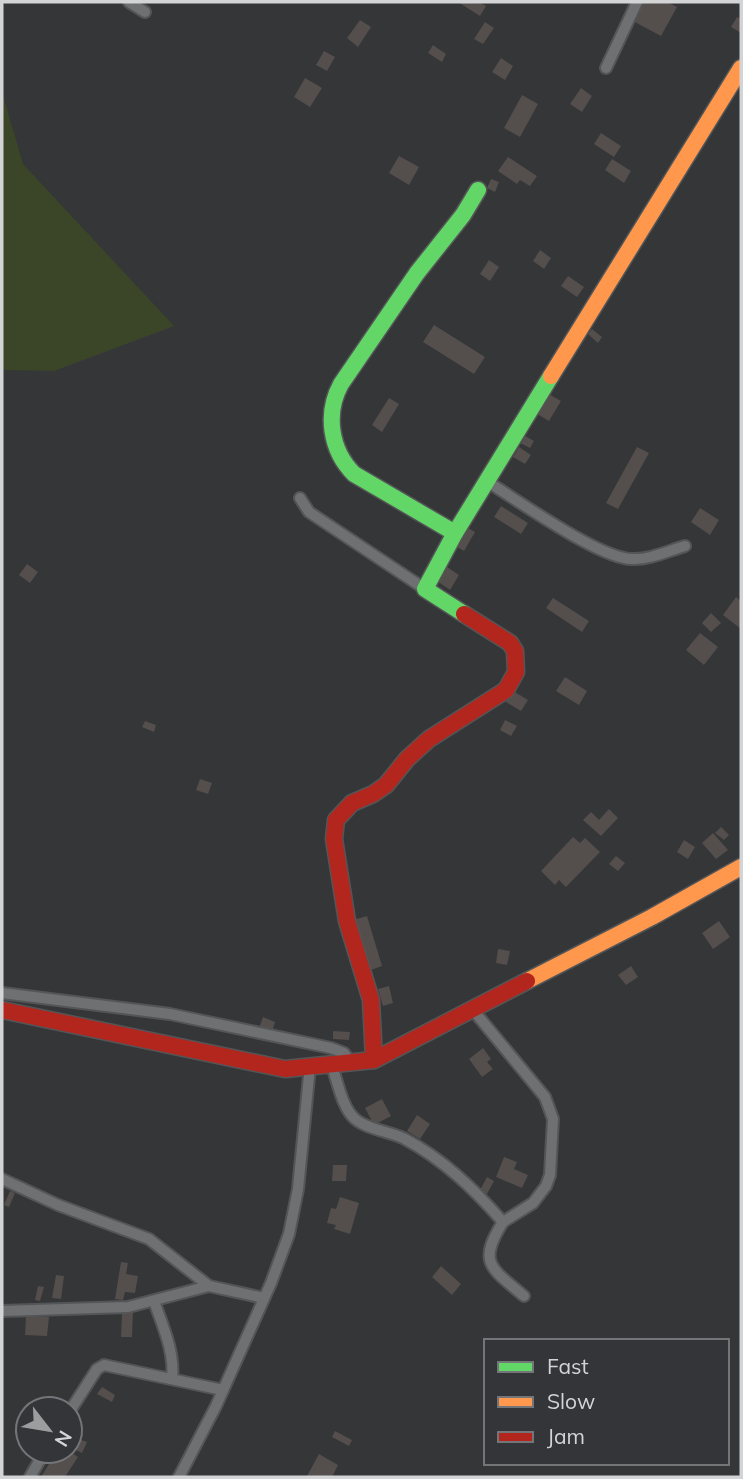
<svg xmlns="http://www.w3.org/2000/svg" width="743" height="1479" font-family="Mulish,sans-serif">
<rect width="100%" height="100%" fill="#343638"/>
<!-- green -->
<polygon fill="#3b4628" points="2,92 23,164 174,326 54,371 2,370"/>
<!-- building -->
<g fill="#544e4c">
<polygon points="458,2 479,2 486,6 480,16"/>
<polygon points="641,2 667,2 677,7 661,36 631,20"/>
<polygon points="737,17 741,19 741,33 731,27"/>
<polygon points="360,20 371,27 358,47 347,38"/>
<polygon points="485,22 494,28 483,44 474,39"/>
<polygon points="433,45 446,54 442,62 428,53"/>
<polygon points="324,51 335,57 327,71 316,65"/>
<polygon points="501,58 513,66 505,80 492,72"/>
<polygon points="305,78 322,88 310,107 294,97"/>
<polygon points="581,88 592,96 582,112 570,104"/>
<polygon points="522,95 538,104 520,137 504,128"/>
<polygon points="601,133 621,146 614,157 594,144"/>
<polygon points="399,156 419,167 409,185 389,173"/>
<polygon points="508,157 537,176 530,186 520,180 517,184 498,171"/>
<polygon points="612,159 631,171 624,183 605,170"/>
<polygon points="491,179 499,182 495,192 487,188"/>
<polygon points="540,250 551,258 544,269 533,261"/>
<polygon points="489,260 499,267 490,281 480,274"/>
<polygon points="568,276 584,287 577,297 561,286"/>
<polygon points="434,325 485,357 474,374 423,342"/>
<polygon points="592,329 602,337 598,343 588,334"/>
<polygon points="545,392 561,401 549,421 534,412"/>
<polygon points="389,398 399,404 382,432 372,425"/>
<polygon points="522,434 534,441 530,448 518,442"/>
<polygon points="519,447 531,455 525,464 513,457"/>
<polygon points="637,447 649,453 618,509 606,503"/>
<polygon points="501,506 528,523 521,534 494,517"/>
<polygon points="700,508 719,520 710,535 691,522"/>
<polygon points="461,524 475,532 464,551 450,543"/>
<polygon points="27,564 38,572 30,583 19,575"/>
<polygon points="447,567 459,575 450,590 437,581"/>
<polygon points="736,597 741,601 741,629 723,615"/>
<polygon points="553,598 589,621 582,632 546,608"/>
<polygon points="711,613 721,623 711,632 702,623"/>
<polygon points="700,633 718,647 704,665 686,650"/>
<polygon points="565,677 587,691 579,705 556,691"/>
<polygon points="513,691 528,700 521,711 506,702"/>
<polygon points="505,720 517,726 511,736 500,730"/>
<polygon points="145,721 156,725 154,732 142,727"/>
<polygon points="200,779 212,783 208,794 196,790"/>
<polygon points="609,809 618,818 601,836 583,820 591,812 599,820"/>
<polygon points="721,827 729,835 724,840 715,833"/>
<polygon points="713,833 728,850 716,859 702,843"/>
<polygon points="573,837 580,843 585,838 600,852 566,887 559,880 555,885 541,871"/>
<polygon points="684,840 695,847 688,859 677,852"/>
<polygon points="616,856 625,863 618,871 609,864"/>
<polygon points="367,916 382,966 368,971 353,920"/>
<polygon points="719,921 730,937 713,949 702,933"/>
<polygon points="498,949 510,951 507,965 496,963"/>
<polygon points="631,966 638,977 626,985 618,975"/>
<polygon points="389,986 393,1003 383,1006 378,989"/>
<polygon points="263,1017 275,1022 272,1032 259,1028"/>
<polygon points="333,1031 350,1032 349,1040 333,1039"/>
<polygon points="483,1048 491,1059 487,1062 493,1069 482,1077 469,1059"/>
<polygon points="382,1099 391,1116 374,1125 365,1108"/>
<polygon points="417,1115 430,1124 420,1139 407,1131"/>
<polygon points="504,1157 517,1162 514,1169 528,1175 522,1188 496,1177"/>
<polygon points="333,1165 347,1165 346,1181 332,1181"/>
<polygon points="487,1177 494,1181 487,1194 480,1190"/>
<polygon points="10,1191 15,1193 9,1207 4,1205"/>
<polygon points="340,1197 359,1203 350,1234 334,1229 336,1225 327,1223 331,1208 336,1209"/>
<polygon points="121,1262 128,1263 126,1274 138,1276 135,1293 125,1292 123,1300 115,1299"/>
<polygon points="441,1266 461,1284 452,1295 432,1277"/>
<polygon points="56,1275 64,1276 61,1299 52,1298"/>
<polygon points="38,1286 44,1287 40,1301 35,1300"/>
<polygon points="122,1312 133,1312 132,1337 121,1337"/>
<polygon points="26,1316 49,1317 47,1336 25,1335"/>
<polygon points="102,1387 115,1395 112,1402 97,1394"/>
<polygon points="335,1431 352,1440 349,1446 332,1437"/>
<polygon points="78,1439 87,1442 82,1453 74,1449"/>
<polygon points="57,1451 69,1451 78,1457 65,1477 41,1477"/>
<polygon points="319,1454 338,1465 332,1477 307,1476"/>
</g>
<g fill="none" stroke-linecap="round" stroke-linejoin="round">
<defs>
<g id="street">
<polyline points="129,2 145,12"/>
<polyline points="606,68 637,2"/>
<path d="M488,482C517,500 600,559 632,559C649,560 668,551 685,546"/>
<polyline points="300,498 309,512 425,589"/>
<polyline points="2,993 170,1014 331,1048 344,1053 351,1063"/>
<polyline points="473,1010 545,1097 553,1119 550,1175 546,1186 533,1203 503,1222"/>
<path d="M331,1064C338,1081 341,1106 355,1119C368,1130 389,1131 405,1139C444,1160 474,1189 503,1222C477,1263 491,1268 524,1296"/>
<polyline points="2,1179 58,1205 149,1239 209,1286"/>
<path d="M154,1301C163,1327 175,1352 172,1379"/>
<polyline points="2,1311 128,1307 209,1286 264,1298"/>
<polyline points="70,1411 97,1369 104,1365 223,1390"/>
<polyline points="30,1477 45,1451"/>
<polyline points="179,1477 216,1406 271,1283 289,1234 298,1189 310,1066"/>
</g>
<g id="fast">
<path d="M455,533L354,474C330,450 325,413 341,384L417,273L463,215L478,190"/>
<polyline points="464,614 425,589 455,533 551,376"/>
</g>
<g id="slow">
<polyline points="551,376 741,68"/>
<polyline points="527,981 652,917 741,867"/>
</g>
<g id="jam">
<polyline points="2,1010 285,1069 374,1060 527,981"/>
<polyline points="374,1060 371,1000 347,921 334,839 336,820 352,803 373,794 386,785 407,759 429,739 506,690 516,672 515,651 510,643 464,614"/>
</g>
</defs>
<!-- street casing -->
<use href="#street" stroke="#535557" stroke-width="14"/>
<!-- fast casing -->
<use href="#fast" stroke="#535557" stroke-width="19"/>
<!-- slow casing -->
<use href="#slow" stroke="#535557" stroke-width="19"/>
<!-- jam casing -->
<use href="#jam" stroke="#535557" stroke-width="19"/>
<!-- street -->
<use href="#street" stroke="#6f7072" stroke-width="10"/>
<!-- fast -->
<use href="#fast" stroke="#63d668" stroke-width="16"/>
<!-- slow -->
<use href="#slow" stroke="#ff974d" stroke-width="16"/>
<!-- jam -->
<use href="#jam" stroke="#b3261e" stroke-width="16"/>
</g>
<!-- border -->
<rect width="743" height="1479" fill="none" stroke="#d2d4d6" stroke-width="7"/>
<!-- legend -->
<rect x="484" y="1339" width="245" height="126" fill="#333539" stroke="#737578" stroke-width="2"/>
<rect x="498" y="1362" width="35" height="10" fill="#63d668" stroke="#737578" stroke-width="2"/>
<text x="547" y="1374" font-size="21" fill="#d2d4d6">Fast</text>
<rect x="498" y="1397" width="35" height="10" fill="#ff974d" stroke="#737578" stroke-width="2"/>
<text x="547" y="1409" font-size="21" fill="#d2d4d6">Slow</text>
<rect x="498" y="1432" width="35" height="10" fill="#b3261e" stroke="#737578" stroke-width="2"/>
<text x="547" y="1444" font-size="21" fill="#d2d4d6">Jam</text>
<!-- north arrow -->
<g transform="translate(49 1430) rotate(121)"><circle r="33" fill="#333539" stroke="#737578" stroke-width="2"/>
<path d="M0-5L12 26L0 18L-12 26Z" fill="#9b9d9f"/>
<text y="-10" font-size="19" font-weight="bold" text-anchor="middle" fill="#d2d4d6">N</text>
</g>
</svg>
